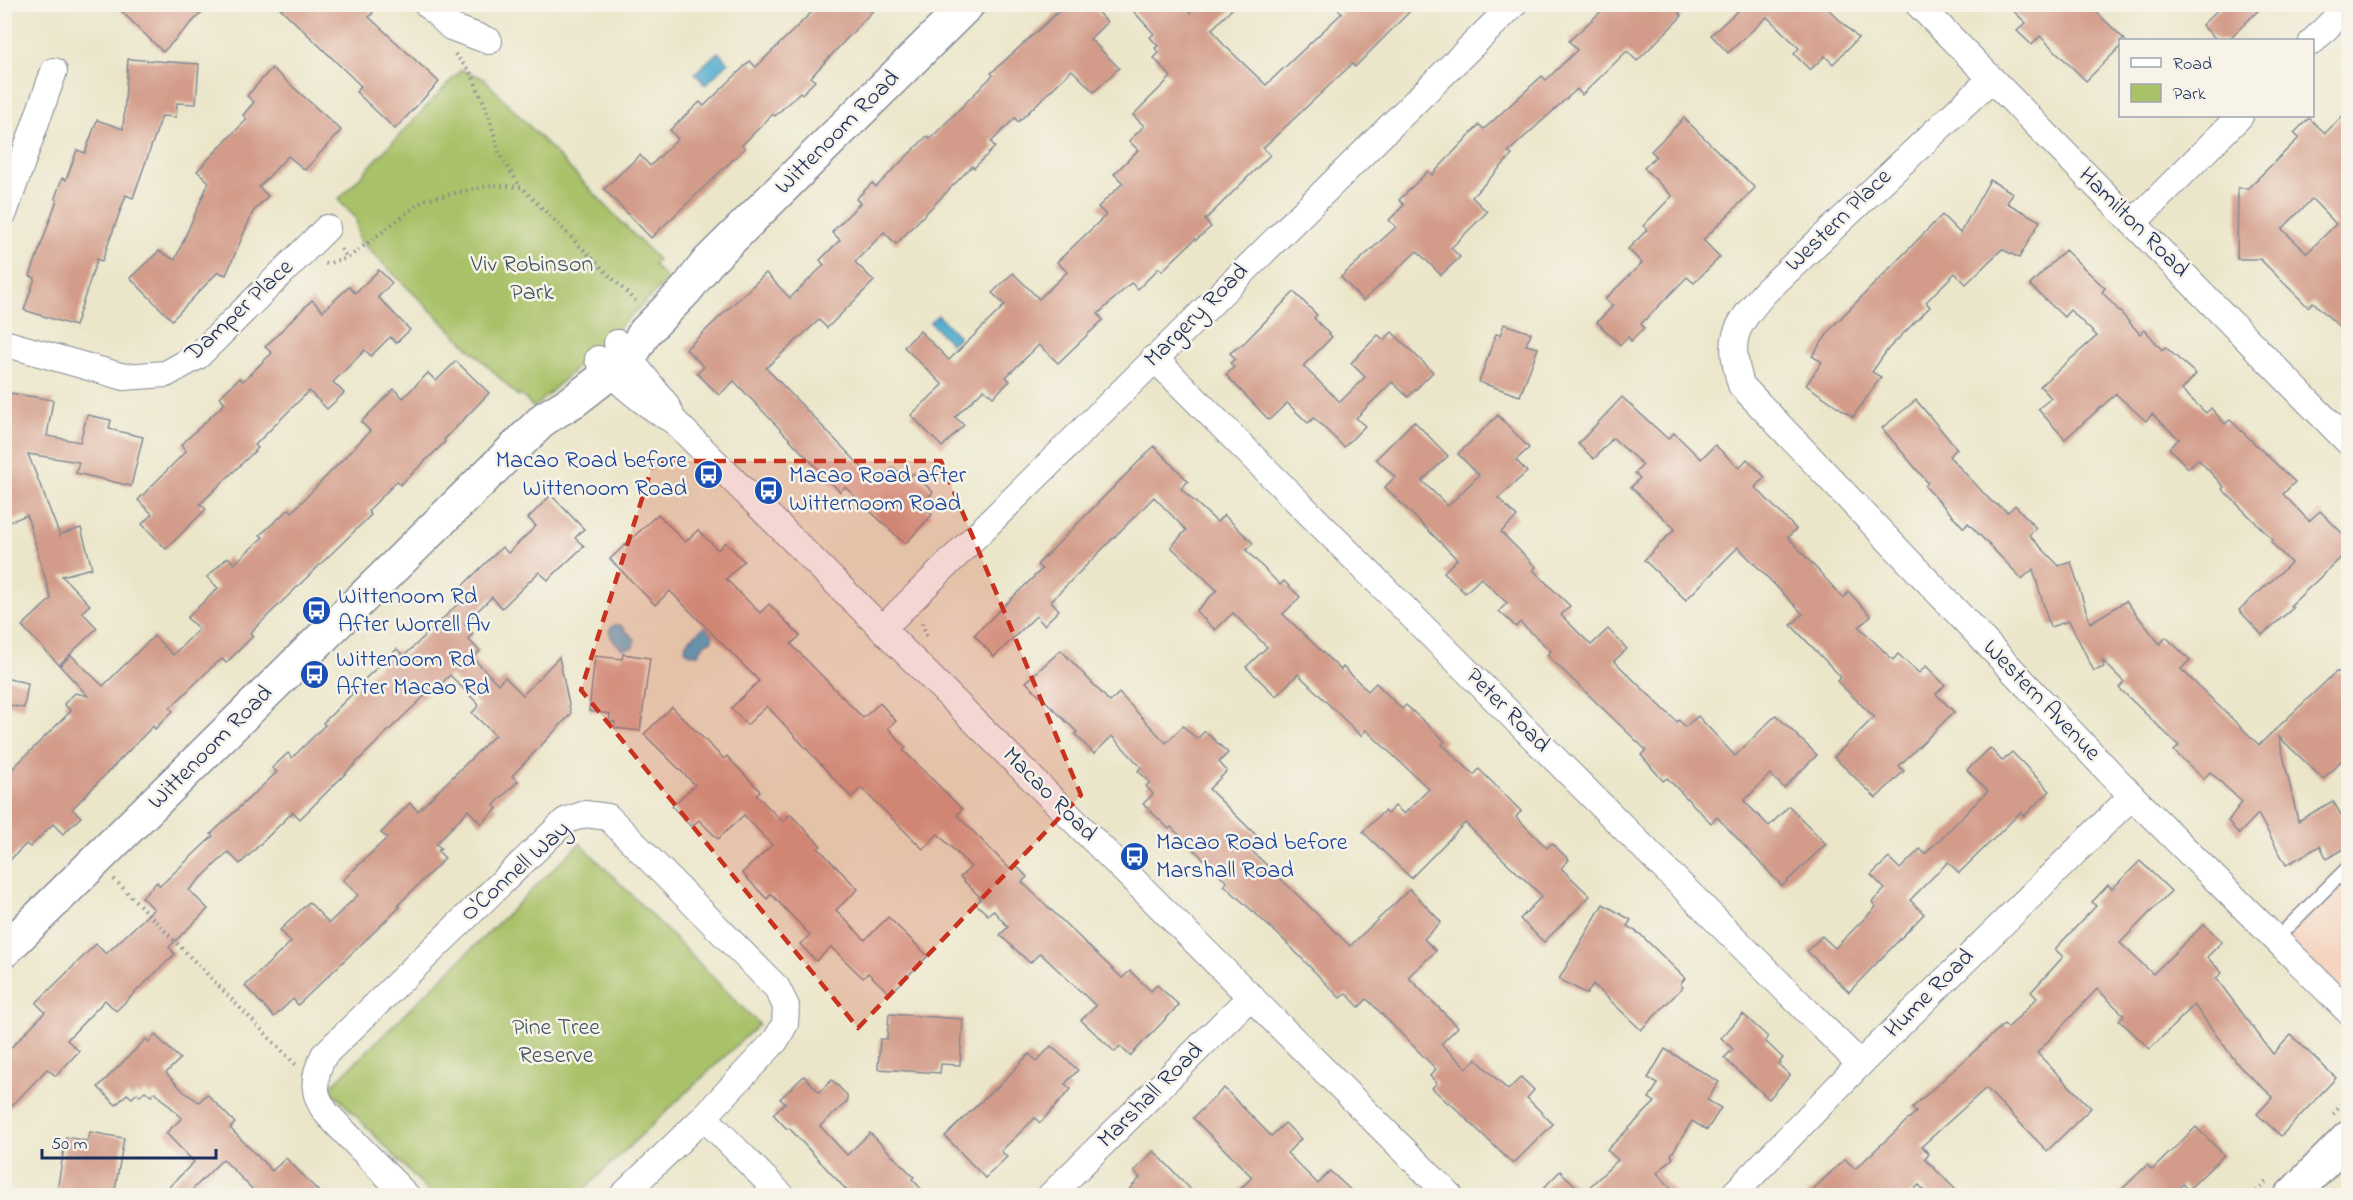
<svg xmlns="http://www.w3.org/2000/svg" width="2353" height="1200" font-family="'Indie Flower',sans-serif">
<rect width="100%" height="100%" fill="#f7f3e8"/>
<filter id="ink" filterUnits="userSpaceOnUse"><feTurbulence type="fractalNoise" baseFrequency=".0167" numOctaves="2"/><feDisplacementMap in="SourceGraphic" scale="12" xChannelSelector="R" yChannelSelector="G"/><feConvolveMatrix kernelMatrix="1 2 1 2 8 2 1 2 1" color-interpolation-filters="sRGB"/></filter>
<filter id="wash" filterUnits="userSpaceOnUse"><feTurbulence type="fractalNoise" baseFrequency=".008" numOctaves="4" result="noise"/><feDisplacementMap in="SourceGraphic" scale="24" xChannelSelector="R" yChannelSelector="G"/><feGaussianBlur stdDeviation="1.35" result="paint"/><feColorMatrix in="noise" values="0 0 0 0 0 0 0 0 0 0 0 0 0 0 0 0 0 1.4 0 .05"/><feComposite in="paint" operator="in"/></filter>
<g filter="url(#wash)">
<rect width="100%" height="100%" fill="#ebe6ca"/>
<!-- built -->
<polygon fill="#f4d3bf" points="2348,856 2348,1011 2269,932"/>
<!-- green -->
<g fill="#a9c167" stroke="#627862" stroke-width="1.5">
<polygon points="461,70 483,78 658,260 653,265 668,280 534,408 520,394 518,396 359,240 356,218 338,200"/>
<polygon points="580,843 759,1024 578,1195 432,1195 329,1088"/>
</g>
<!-- water -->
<g fill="#4fabcd" stroke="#356d96" stroke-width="1.5">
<polygon points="718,52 728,63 705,85 695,73"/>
<polygon points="938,315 959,337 951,344 930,322"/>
<polygon points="614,625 620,625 635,639 633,647 622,649 612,639 609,630"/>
<polygon points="705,626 713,634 712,640 705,643 698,654 690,654 685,650 686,643"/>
</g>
<g id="blocks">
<!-- building -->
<g fill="#d39b89" fill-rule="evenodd">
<polygon points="114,4 210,4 163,52"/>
<polygon points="276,4 364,4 373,13 369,17 439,82 395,129 356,92 361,86"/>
<polygon points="820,4 879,4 811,77 815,81 802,94 800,92 775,116 773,114 742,145 745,148 651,238 604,189 640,155 650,166 678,139 670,130 700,102 704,106 750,61 756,67"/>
<polygon points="1067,4 1090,4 1107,22 1090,39 1119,68 1094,92 1072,70 1018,122 1015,118 991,142 995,147 974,168 972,166 896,244 884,232 855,262 874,281 827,328 819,320 766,368 877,483 893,467 907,480 913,473 933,492 921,505 932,515 905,544 845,487 840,492 734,381 719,395 697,373 704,367 686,349 766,273 790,298 824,265 820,260 840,240 832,232 860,203 856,199 872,183 876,187 927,136 930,139 993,75 991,73"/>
<polygon points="1127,4 1182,4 1190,13 1199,4 1237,4 1212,29 1223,44 1266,85 1342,13 1333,4 1417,4 1355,67 1352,64 1263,148 1270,155 1205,220 1211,227 1196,240 1195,239 1162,271 1159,268 1138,289 1131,283 1098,314 1103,320 1058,363 1039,345 1006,377 1010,381 993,397 984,389 955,417 964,425 942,447 911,415 943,385 904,347 920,331 949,360 1005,305 992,293 1013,273 1039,299 1067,272 1057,262 1106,215 1098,207 1123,183 1114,174 1138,150 1129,141 1144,126 1133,115 1171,77 1154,58 1159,53 1155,48 1158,46 1150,37 1154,34"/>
<polygon points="1609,4 1671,4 1682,16 1637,61 1627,51 1582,95 1577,89 1508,152 1512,155 1472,197 1487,212 1451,248 1460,257 1441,275 1417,251 1363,301 1341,277 1396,227 1389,220 1404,205 1399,200 1428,171 1432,175 1479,125 1484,129 1542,76 1546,80 1577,50 1569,41"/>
<polygon points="1745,4 1823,4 1858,38 1833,64 1825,56 1810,70 1794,54 1799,48 1767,17 1728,53 1711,35"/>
<polygon points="2006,4 2088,4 2125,40 2121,40 2121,46 2086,81 2040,36 2032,45 2017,31 2026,23"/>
<polygon points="2224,4 2265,4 2228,40 2217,40 2202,25"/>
<polygon points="128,59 199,64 196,104 177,103 176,117 162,116 133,198 126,195 102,261 97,259 75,326 24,310 35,278 30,276 57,200 55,198 62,178 66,180 77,150 85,153 97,120 123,129"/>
<polygon points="272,68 341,130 305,170 288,156 259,187 268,196 253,212 226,275 218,272 172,320 130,278 159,251 175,260 209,182 197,171 247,119 243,115 254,102 247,96"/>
<path d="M2349,110V336L2313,302L2308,307L2260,259H2237L2238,188H2248L2299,138L2294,133L2309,118L2325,133ZM2312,199L2336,224L2307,253L2282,229Z"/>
<polygon points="1684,118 1755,188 1703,240 1720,257 1694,283 1687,277 1641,324 1644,328 1631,341 1628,337 1620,345 1597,322 1613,306 1605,299 1642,263 1628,249 1647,230 1643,226 1672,196 1644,168 1656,156 1651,151"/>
<polygon points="1990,180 2013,193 2007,203 2040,221 2019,258 2002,249 1966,284 1955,273 1926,302 1930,307 1888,349 1872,372 1881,377 1853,417 1806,385 1822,362 1812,356 1833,326 1942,215 1960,233"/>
<polygon points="2065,250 2105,288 2102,292 2140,334 2145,330 2162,350 2165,347 2196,374 2182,390 2206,413 2211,408 2225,424 2230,420 2295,482 2283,494 2309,521 2320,511 2349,540 2349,550 2290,606 2293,608 2262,635 2239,610 2291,563 2271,542 2273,540 2222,489 2224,487 2198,459 2188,468 2169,448 2179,439 2152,414 2146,421 2116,394 2065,439 2038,409 2051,398 2040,386 2097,336 2070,310 2064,317 2030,285"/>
<polygon points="379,270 392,283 378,297 410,330 396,343 390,337 371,356 365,350 333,382 344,393 327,409 309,391 255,445 258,448 200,504 206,509 166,549 142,524 152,514 138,500 186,451 181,445 225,403 220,397 239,378 243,381 272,353 265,347 312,300 323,311 349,287 355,293"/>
<polygon points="1294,292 1317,315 1314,318 1332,337 1303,366 1340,402 1365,377 1351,363 1378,335 1384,340 1392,332 1433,372 1408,397 1392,382 1356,418 1365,426 1344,447 1314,418 1308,423 1287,403 1269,420 1226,375 1234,367 1230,363 1235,359 1230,353 1245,342"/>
<polygon points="1504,324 1531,333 1526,345 1538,348 1520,396 1479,382 1496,334 1500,335"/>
<polygon points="456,361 489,393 444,440 445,442 400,485 397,481 368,511 371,515 250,633 253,636 226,663 222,659 212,667 170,708 173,711 155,729 153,726 72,809 81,817 63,834 53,824 30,847 26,844 4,866 4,777 71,711 64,704 75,693 88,696 60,666 71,655 103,686 154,636 173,655 199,629 187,618 218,588 207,577 228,557 234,564 263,537 260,535 289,509 292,512 370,431 361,422 394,389 403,398 428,373 436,381"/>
<polygon points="4,392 53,400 47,436 80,442 87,415 111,420 109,429 143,437 131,486 76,473 79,462 28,454 60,536 61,534 81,528 92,568 62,576 90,605 82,612 97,628 59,665 22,626 51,599 27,515 4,524"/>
<polygon points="1622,397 1668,439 1674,433 1701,459 1715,445 1739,468 1747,459 1765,477 1755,487 1796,529 1788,537 1843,598 1849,592 1871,616 1859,627 1893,660 1898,654 1919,673 1926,666 1945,685 1936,694 1954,712 1899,766 1904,771 1876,798 1834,757 1874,717 1837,681 1841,677 1791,625 1803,614 1738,547 1686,600 1644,560 1675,529 1631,487 1640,478 1635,473 1643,465 1613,438 1594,459 1578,444"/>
<polygon points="1916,400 1957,449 1949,456 1991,501 2008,512 2015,505 2036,528 2029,535 2059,566 2071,562 2090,623 2126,601 2160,644 2166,637 2190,660 2181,669 2259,745 2336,672 2349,673 2349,753 2323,779 2279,737 2298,821 2333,801 2349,828 2349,846 2327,859 2320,846 2286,865 2258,814 2239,834 2228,821 2242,802 2210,772 2204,779 2174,751 2179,746 2119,688 2124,682 2102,660 2104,667 2094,671 2069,621 2050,627 2033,569 2022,579 1968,523 1964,528 1925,486 1928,483 1882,428"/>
<polygon points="1498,415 1529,448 1516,460 1527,472 1498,498 1517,517 1501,532 1536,567 1533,570 1570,606 1561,615 1591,645 1608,629 1627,649 1614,661 1677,722 1679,720 1685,727 1698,716 1735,756 1776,715 1817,755 1784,788 1770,774 1744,801 1769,826 1789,806 1826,844 1782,886 1717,817 1711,823 1667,778 1663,781 1641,755 1646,750 1547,655 1551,651 1520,622 1516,627 1499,611 1507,603 1481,578 1465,593 1444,572 1457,559 1385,487 1395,477 1376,459 1414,421 1448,456 1422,481 1448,506 1479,475 1458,454"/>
<polygon points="1154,446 1188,481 1181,489 1217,522 1224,515 1253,543 1246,550 1280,585 1284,581 1300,597 1283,614 1341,670 1343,667 1368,691 1376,683 1402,709 1406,705 1445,741 1442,744 1474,775 1479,769 1521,811 1516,817 1547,848 1552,843 1569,860 1561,868 1590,896 1544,942 1520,919 1542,896 1465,823 1411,878 1363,832 1384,811 1387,814 1395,806 1404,814 1429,789 1366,730 1361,736 1298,674 1276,696 1246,667 1267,647 1233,613 1215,630 1196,611 1217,590 1171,547 1186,530 1154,497 1051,601 1059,610 1044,625 1036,616 994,657 974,635 1042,569 1037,565"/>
<polygon points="551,495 584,529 575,538 584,546 548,580 539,572 502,608 492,597 464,624 473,634 468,639 480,651 473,658 498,684 505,677 523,695 559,657 571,714 512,776 518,781 494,805 497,809 481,824 468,810 436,844 441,848 438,851 445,858 398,905 400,907 298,1005 293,999 274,1017 245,986 291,942 280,930 309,902 329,923 358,895 343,880 387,838 381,833 410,803 418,811 421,808 495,735 472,713 479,705 450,675 441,684 439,682 384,735 300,819 293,812 240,864 228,852 189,890 208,909 169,947 175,954 116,1011 105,1000 67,1040 79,1051 56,1076 47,1069 4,1114 4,1055 45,1012 36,1003 96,944 106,954 154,909 142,897 157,882 160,886 213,836 211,834 277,772 272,768 288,753 292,758 325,725 323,723 352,694 351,692 397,649 404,656 461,601 454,594 502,547 508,553 536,526 528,518"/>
<polygon points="658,514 685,542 698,530 718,550 725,542 744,561 726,579 760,613 769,604 800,636 791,644 863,718 880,703 896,721 888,728 906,748 903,750 962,809 957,815 1010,869 1015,864 1027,877 1022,882 1122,978 1130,971 1151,991 1157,985 1179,1005 1130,1056 1120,1046 1115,1052 1081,1020 1096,1006 1040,953 1030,963 1000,935 1008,927 993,910 988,915 976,904 981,898 960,877 971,867 938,834 923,849 861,788 851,797 767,706 747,725 731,708 759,681 670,591 655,605 610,559"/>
<polygon points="1061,650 1110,702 1119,693 1166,743 1183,726 1197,739 1205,731 1228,753 1219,762 1227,771 1209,789 1258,837 1248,847 1350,946 1410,889 1441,922 1424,939 1436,951 1408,977 1458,1027 1441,1044 1467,1068 1476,1059 1508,1090 1521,1077 1534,1090 1527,1098 1553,1124 1513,1164 1449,1102 1448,1103 1432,1088 1437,1083 1430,1076 1436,1069 1367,999 1359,1007 1346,993 1340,998 1282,938 1224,885 1227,882 1171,827 1169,829 1143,804 1153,794 1146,786 1150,782 1138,771 1141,767 1112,736 1094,754 1075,734 1077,732 1026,682"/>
<polygon points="623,654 650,658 640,731 615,728 615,722 609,722 610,714 589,711 595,656 622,659"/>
<polygon points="4,678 28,683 24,708 4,704"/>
<polygon points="672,707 724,759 727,756 760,791 756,795 783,822 790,814 821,846 818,848 858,889 836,910 865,940 888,917 928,956 890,994 868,973 863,978 831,947 816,961 800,944 810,935 771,894 767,899 742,873 772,845 744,815 718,839 699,820 691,827 672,806 695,785 644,734"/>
<polygon points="1990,748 2002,761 2012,752 2050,791 2024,816 2021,812 1959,873 1948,862 1910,900 1924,914 1849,992 1807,951 1822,936 1835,948 1876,907 1872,902 1885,889 1871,875 1889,858 1900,869 1920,849 1925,854 1988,791 1967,770"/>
<polygon points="2140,861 2171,891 2120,943 2153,974 2204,924 2222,942 2207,957 2222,973 2216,978 2273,1054 2291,1035 2336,1078 2281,1136 2257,1114 2273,1097 2240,1067 2194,1005 2150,1049 2119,1020 2124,1015 2097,989 2037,1053 2091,1108 2047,1151 1986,1088 1922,1146 1929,1154 1925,1159 1962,1196 1930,1196 1919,1185 1907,1196 1806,1196 1845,1159 1855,1169 1916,1112 1912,1108 2004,1024 2008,1028 2037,998 2031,992 2063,957 2055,949 2096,906 2092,902 2108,885 2112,889"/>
<polygon points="1603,904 1631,920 1627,926 1640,934 1685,978 1680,984 1683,987 1641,1030 1593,984 1587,994 1559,979"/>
<polygon points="889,1014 963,1019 960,1065 941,1064 940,1073 878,1069 880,1039 887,1039"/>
<polygon points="1743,1014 1768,1037 1765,1041 1783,1058 1778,1064 1790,1075 1769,1099 1724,1058 1733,1049 1721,1038"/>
<polygon points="155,1035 180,1059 166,1073 184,1092 199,1102 207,1094 235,1123 230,1128 272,1171 286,1158 323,1196 259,1196 223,1159 186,1196 160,1196 194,1162 166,1133 182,1118 155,1092 151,1096 145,1091 140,1096 137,1093 132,1098 127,1094 116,1105 98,1087 146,1039 149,1042"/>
<polygon points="1051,1046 1078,1070 1065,1084 1071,1089 1040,1123 1035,1118 1001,1151 1007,1157 985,1178 945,1136 994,1089 995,1090 1029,1054 1037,1061"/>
<polygon points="1665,1049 1719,1082 1707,1100 1721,1108 1707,1130 1692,1121 1671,1155 1673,1158 1657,1173 1679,1196 1536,1196 1560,1171 1583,1193 1618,1160 1607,1150 1655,1102 1649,1098 1658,1084 1648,1078"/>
<polygon points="804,1076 819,1092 832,1080 847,1095 847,1102 820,1126 847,1155 870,1133 914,1177 912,1179 928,1196 852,1196 789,1128 787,1129 773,1114 785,1103 780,1099"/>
<polygon points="1224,1088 1271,1136 1285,1123 1301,1139 1287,1153 1318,1184 1330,1171 1357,1196 1234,1196 1252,1177 1193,1118"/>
<polygon points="2196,1127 2224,1155 2188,1190 2183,1184 2171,1196 2115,1196 2147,1165 2152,1170"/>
<polygon points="90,1132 124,1138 114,1196 85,1196 57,1191 66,1137 88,1141"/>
<polygon points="1154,1151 1197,1196 1123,1196 1140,1178 1134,1171"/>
</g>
</g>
</g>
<g filter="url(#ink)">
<use href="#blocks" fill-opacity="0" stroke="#838a94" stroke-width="1.5"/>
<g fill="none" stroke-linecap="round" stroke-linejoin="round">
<defs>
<polyline id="lane" points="2276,939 2348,867"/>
<g id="street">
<polyline points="427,4 451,27 489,41"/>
<polyline points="1918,4 2348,442"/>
<polyline points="2312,42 2348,6"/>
<path d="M1991,79L1765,292C1734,329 1727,337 1741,385L2132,796L2348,1011"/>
<polyline points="4,213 54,71"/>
<polyline points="2133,223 2240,116"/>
<polyline points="4,343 124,377 166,374 198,356 327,228"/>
<polyline points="617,343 665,403 670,412"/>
<polyline points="1154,358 1860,1064"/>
<path d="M598,359C620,384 645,405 674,421L1450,1196"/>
<polyline points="882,629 1514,4"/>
<polyline points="704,1117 782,1196"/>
<path d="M407,1196L328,1115C312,1095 312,1078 324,1055L565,821L585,814L608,817L777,988L786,1006L785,1024L776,1040L704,1117L622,1196"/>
<polyline points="1050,1196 1251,996"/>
<polyline points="1732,1196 1860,1064 2132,796"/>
</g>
<g id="secondary">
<polyline points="4,951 545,418 575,400 630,357 645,332 686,290 708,262 968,4"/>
<polyline points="2291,1196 2348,1138"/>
</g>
</defs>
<!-- lane casing -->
<use href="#lane" stroke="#838a94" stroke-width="15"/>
<!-- street casing -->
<use href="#street" stroke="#838a94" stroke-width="28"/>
<!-- secondary casing -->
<use href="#secondary" stroke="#838a94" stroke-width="36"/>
<!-- path -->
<g stroke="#838a94" stroke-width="4" stroke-dasharray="1.5 4.5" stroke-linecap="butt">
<polyline points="455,54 472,75 488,113 500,155 520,186"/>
<polyline points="341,249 348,258 424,200 492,185 521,187 637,303"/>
<polyline points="325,264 348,258"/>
<polyline points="922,623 927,638"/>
<polyline points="114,879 296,1065"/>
<polyline points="2333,1114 2348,1098"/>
<polyline points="2252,1196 2267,1181"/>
</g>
<!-- lane -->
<use href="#lane" stroke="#fff" stroke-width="12"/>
<!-- street -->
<use href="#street" stroke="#fff" stroke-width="26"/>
<!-- secondary -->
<use href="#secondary" stroke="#fff" stroke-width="33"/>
</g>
</g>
<!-- marked area -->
<path fill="#c8321e" fill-opacity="0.2" stroke="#c8321e" stroke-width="4.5" stroke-dasharray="12 8" stroke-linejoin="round" d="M654,461H941L1081,795L858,1028L581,690Z"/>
<!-- icons -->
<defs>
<symbol id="bus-disc" viewBox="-11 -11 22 22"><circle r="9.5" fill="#1a4fb4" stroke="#f7f3e8"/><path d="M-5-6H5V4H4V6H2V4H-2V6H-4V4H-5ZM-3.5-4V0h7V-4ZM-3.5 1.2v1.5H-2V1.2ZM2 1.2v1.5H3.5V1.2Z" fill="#fff"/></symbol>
</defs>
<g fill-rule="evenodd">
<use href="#bus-disc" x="692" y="458" width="33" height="33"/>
<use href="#bus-disc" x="752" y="474" width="33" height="33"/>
<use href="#bus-disc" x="300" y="594" width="33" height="33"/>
<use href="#bus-disc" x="298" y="658" width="33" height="33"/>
<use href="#bus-disc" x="1118" y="840" width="33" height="33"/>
</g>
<g text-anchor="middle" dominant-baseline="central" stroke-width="5" stroke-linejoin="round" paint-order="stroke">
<!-- street labels -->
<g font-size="24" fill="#1b2f5e" stroke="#f7f3e8">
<text transform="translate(838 133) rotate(-45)">Wittenoom Road</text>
<text transform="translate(1839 221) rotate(-44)">Western Place</text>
<text transform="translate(2133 223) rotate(45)">Hamilton Road</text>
<text transform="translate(240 311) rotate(-43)">Damper Place</text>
<text transform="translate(1197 316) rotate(-45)">Margery Road</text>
<text transform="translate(2041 701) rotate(46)">Western Avenue</text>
<text transform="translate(1507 711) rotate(45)">Peter Road</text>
<text transform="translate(211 748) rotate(-45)">Wittenoom Road</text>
<text transform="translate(1049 795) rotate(45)">Macao Road</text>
<text transform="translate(516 872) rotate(-42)">O'Connell Way</text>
<text transform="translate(1930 994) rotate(-45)">Hume Road</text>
<text transform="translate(1151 1096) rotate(-45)">Marshall Road</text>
</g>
<!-- park labels -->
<g font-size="24" fill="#3e5460" stroke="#f7f3e8">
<text x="532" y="265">Viv Robinson<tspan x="532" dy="28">Park</tspan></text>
<text x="556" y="1028">Pine Tree<tspan x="556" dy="28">Reserve</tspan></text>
</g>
<!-- transit labels -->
<g font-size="24" fill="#164399" stroke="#f7f3e8" text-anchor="start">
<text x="687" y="461" text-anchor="end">Macao Road before<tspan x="687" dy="28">Wittenoom Road</tspan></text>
<text x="789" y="476">Macao Road after<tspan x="789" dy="28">Witternoom Road</tspan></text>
<text x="338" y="597">Wittenoom Rd<tspan x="338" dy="28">After Worrell Av</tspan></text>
<text x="336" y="660">Wittenoom Rd<tspan x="336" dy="28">After Macao Rd</tspan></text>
<text x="1156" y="843">Macao Road before<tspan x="1156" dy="28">Marshall Road</tspan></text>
</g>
</g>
<!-- margin -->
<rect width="2353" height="1200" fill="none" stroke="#f7f3e8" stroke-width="24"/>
<!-- legend -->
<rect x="2119" y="39" width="195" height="78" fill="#f7f3e8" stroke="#9fa5b1" stroke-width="1.5"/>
<rect x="2131" y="58" width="30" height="9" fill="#ffffff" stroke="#9fa5b1" stroke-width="1.5"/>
<text x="2173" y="69" font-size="18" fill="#1b2f5e">Road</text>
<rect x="2131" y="84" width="30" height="18" fill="#a9c167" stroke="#9fa5b1" stroke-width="1.5"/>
<text x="2173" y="99" font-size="18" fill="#1b2f5e">Park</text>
<!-- scale -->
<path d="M42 1149v9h174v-9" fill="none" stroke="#1b2f5e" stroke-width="3"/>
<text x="51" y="1149" font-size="18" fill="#1b2f5e" stroke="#f7f3e8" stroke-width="4.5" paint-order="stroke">50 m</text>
</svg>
